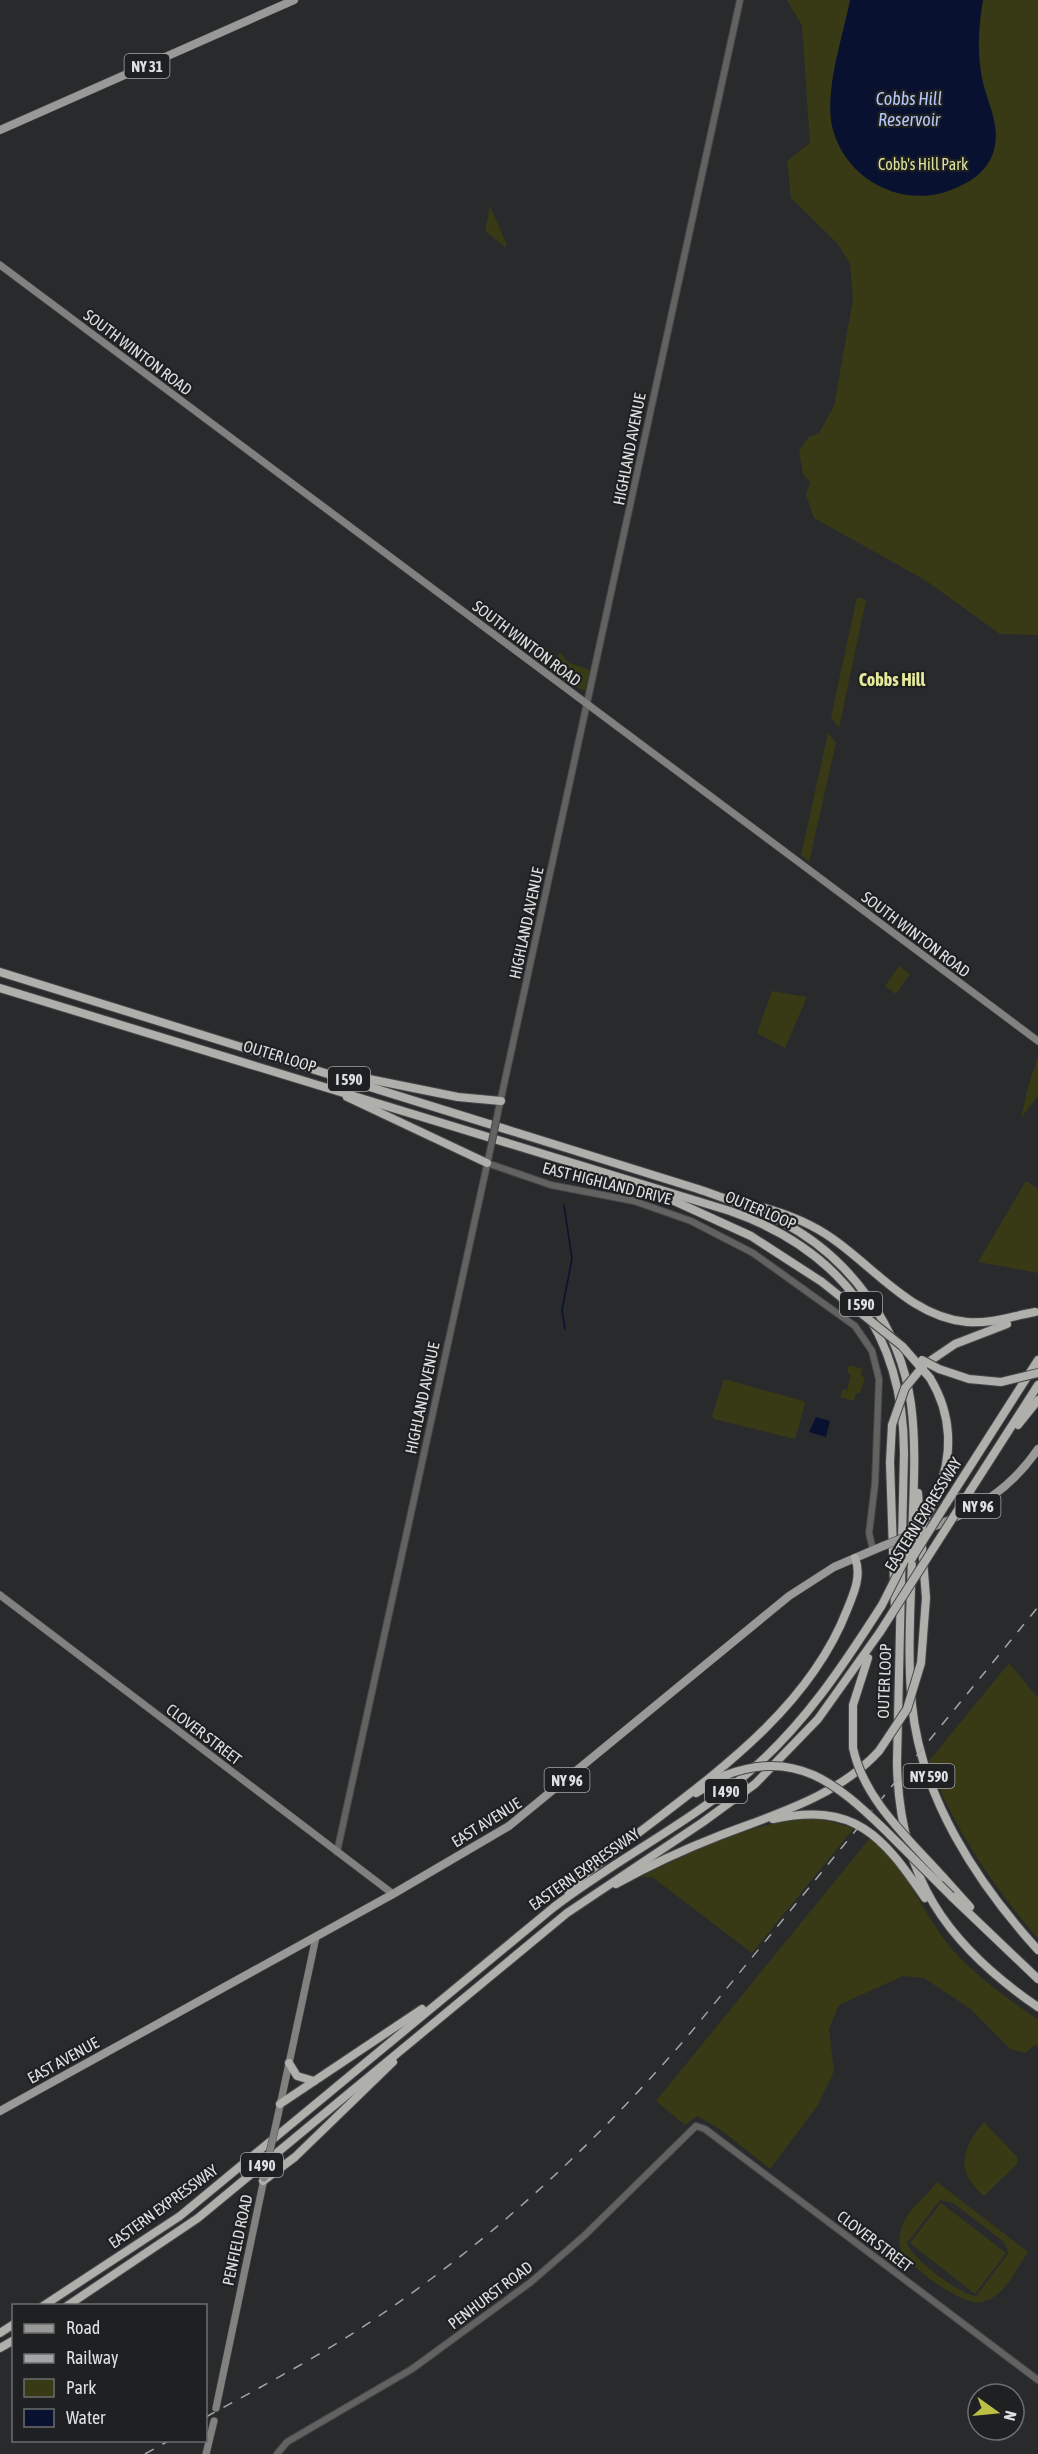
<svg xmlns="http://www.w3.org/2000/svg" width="1038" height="2454" font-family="'Asap Condensed',sans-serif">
<rect width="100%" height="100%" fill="#292a2c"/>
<!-- green -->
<g fill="#383a15" fill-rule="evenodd">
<polygon points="787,0 1038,0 1038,635 1000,634 925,580 814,518 806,495 810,482 803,474 799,450 809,437 819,433 834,406 853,299 850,264 837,243 791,198 787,161 810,143 802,26"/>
<polygon points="490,206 507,245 505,247 485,231"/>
<polygon points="857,597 866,600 839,728 831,717"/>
<polygon points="560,652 569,663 590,670 585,691 566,683 548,669"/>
<polygon points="828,733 836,743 809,862 801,855"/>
<polygon points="899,966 910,974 896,994 885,986"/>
<polygon points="772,991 807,997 785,1048 757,1033"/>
<polygon points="1038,1056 1038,1096 1021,1118 1028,1087"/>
<polygon points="1026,1181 1038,1189 1038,1273 978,1262"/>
<polygon points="849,1365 863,1369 861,1376 865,1377 860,1394 856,1393 854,1401 840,1397 843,1389 847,1390 851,1374 847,1373"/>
<polygon points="724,1379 803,1401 805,1404 795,1439 714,1419 712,1416"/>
<path d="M1009,1663L1038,1698V1939C992,1884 953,1829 929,1761Z"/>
<path d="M816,1818L854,1828L752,1953L652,1877H641C695,1850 755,1820 816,1818Z"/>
<path d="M870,1838C908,1867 922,1914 952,1949C977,1978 1008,1998 1038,2020V2047L1034,2045L1026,2053L1010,2049L972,2010L924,1978L903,1976L839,2005L829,2029L834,2071L818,2105L770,2169L720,2129L697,2116L685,2125L656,2101Z"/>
<path d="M984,2122L1017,2157V2164L984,2196C955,2171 961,2149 984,2122Z"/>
<path d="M937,2182L1028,2252C1015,2270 1006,2296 982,2302C964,2307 916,2271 905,2256C900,2250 898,2242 900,2234C904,2211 924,2200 937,2182ZM940,2200L953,2203L1003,2241L1009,2253L976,2296C960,2295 911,2258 907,2243Z"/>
<polygon points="941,2203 1006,2253 975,2294 910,2243"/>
</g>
<!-- water -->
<g fill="#08112f">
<path d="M850,0H983C979,24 977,48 981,72C985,101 1004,127 992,156C986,170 974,180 960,186C910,212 848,184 833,130C823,93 843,37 850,0Z"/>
<polygon points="816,1417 830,1421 826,1437 809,1432"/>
</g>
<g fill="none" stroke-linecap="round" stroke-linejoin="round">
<!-- stream -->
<polyline stroke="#08112f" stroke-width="1.5" points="564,1205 572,1259 562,1310 565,1329"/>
<defs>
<g id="tertiary">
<polyline points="498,1112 740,0"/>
<polyline points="487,1163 551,1185 634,1201 691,1221 753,1253 855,1326 872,1351 879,1379 875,1484 869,1533 873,1550"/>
<polyline points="337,1852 490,1151"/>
<polyline points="277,2454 287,2442 412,2369 531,2282 585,2235 696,2126 705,2129 1038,2380"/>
</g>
<g id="secondary">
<polyline points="0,265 1038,1041"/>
<polyline points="0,1595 393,1894"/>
<polyline points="278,2115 316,1937"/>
<polyline points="216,2408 264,2179"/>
<polyline points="206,2454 214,2421"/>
</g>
<g id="primary">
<polyline points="0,130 294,0"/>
<path d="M930,1528C975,1511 1011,1489 1038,1449"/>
<polyline points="0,2111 393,1894 509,1826 789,1596 834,1567 883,1546"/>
</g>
<g id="motorway">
<path d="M0,972L698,1189C726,1199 756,1208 782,1222C851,1258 900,1327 911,1404C917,1449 913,1496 912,1541"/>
<path d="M0,988L730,1211C842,1250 904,1334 904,1453L897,1763C899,1877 947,1945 1038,2007"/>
<polyline points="359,1077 458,1097 501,1101"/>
<polyline points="347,1097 487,1163"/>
<polyline points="661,1195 751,1236 822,1282"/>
<path d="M758,1206C785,1213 811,1223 833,1239C876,1269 912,1317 967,1322C992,1324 1012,1316 1035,1312"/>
<polyline points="924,1365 955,1344 1007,1324"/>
<polyline points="939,1369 969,1379 1001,1382"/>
<path d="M930,1378C953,1416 953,1457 936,1498"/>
<polyline points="892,1425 890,1462 895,1611"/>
<polyline points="1018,1425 1038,1400"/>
<polyline points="970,1491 1038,1385"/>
<polyline points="918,1493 926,1598 921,1663"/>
<polyline points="946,1504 1038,1360"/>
<path d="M912,1554C911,1604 907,1655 912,1705C921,1797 977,1883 1038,1950"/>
<polyline points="853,1748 853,1705 868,1658"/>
<polyline points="696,1793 726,1775"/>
<path d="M773,1819C855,1802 882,1835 925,1898"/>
<polyline points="943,1877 970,1907"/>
<path d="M616,1884C650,1865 685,1849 721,1835C776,1814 838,1796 879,1751"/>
<path d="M567,1890C663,1806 799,1734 847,1610C854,1593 862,1575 855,1558"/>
<polyline points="951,1896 1038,1979"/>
<polyline points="289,2063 297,2076 314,2081"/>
<polyline points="280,2104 422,2009"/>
<polyline points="263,2181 295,2157 393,2062"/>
<path d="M43,2306L180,2216L554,1907C617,1859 689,1823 749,1772C804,1725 843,1666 882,1605"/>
<polyline points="67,2306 198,2218 567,1913 703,1822 755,1784 818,1719 880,1632"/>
<polyline points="0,2333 14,2324"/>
<polyline points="0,2348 14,2340"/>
</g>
</defs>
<!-- tertiary casing -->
<use href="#tertiary" stroke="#464749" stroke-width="8"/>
<!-- secondary casing -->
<use href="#secondary" stroke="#464749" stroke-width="8"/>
<!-- primary casing -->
<use href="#primary" stroke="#464749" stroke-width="9"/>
<!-- motorway casing -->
<use href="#motorway" stroke="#464749" stroke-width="10"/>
<!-- tertiary -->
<use href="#tertiary" stroke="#626261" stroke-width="6"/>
<!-- secondary -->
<use href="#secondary" stroke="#81817f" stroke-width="7"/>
<!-- primary -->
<use href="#primary" stroke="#999997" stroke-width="8"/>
<!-- motorway -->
<use href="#motorway" stroke="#afafac" stroke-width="8"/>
<!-- rail -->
<g stroke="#a4a5a6" stroke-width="1.5" stroke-dasharray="10 10" stroke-linecap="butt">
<path d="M206,2417C264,2385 324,2354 379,2316C497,2236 600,2139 692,2031L1038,1607"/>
<polyline points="145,2454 170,2440"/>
</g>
<defs>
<polyline id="tertiary-bridge" points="490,1151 498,1112"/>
<polyline id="secondary-bridge" points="264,2178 278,2115"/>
<polyline id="primary-bridge" points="883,1546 923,1530"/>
<g id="motorway-bridge">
<polyline points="822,1282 902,1346 930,1378"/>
<polyline points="922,1360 939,1369"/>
<polyline points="1001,1382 1038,1373"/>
<polyline points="892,1425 905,1388 924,1365"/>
<polyline points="911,1560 946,1504"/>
<polyline points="882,1605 936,1498"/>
<polyline points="880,1632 970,1491"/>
<path d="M853,1748C864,1800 909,1839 943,1877"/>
<polyline points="879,1751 907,1709 921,1663"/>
<path d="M726,1775C796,1748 837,1784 885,1830C907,1852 929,1874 951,1896"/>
</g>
</defs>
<!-- tertiary-bridge casing -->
<use href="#tertiary-bridge" stroke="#464749" stroke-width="8" stroke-linecap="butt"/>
<!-- secondary-bridge casing -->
<use href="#secondary-bridge" stroke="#464749" stroke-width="8" stroke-linecap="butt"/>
<!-- primary-bridge casing -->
<use href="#primary-bridge" stroke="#464749" stroke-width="9" stroke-linecap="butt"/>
<!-- motorway-bridge casing -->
<use href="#motorway-bridge" stroke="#464749" stroke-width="10" stroke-linecap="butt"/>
<!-- tertiary-bridge -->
<use href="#tertiary-bridge" stroke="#626261" stroke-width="6"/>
<!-- secondary-bridge -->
<use href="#secondary-bridge" stroke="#81817f" stroke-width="7"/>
<!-- primary-bridge -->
<use href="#primary-bridge" stroke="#999997" stroke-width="8"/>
<!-- motorway-bridge -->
<use href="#motorway-bridge" stroke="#afafac" stroke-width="8"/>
</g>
<g text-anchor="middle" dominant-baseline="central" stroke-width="4.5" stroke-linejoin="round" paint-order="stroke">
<!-- shield labels -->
<g fill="#1f2022" stroke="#a5a6a8" stroke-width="1.5">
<rect x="124.5" y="54" width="45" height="24" rx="4.5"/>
<rect x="328" y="1067" width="42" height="24" rx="4.5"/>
<rect x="840" y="1292" width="42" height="24" rx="4.5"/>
<rect x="955.5" y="1494" width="45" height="24" rx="4.5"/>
<rect x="903.5" y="1764" width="51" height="24" rx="4.5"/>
<rect x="544.5" y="1768" width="45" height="24" rx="4.5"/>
<rect x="705" y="1779" width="42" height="24" rx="4.5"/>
<rect x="241" y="2153" width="42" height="24" rx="4.5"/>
</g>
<g font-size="15" font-weight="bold" fill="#dfe0e1">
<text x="147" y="66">NY 31</text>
<text x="349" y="1079">I 590</text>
<text x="861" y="1304">I 590</text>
<text x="978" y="1506">NY 96</text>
<text x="929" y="1776">NY 590</text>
<text x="567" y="1780">NY 96</text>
<text x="726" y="1791">I 490</text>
<text x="262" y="2165">I 490</text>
</g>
<!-- park labels -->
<g font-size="16" fill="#dce199" stroke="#1f2022">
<text x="923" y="164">Cobb's Hill Park</text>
</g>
<!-- street labels -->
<g font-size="16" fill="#dfe0e1" stroke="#1f2022">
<text transform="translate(138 352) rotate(37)">SOUTH WINTON ROAD</text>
<text transform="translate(629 449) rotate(-79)">HIGHLAND AVENUE</text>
<text transform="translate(527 643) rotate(37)">SOUTH WINTON ROAD</text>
<text transform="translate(526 923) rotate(-78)">HIGHLAND AVENUE</text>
<text transform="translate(916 934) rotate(37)">SOUTH WINTON ROAD</text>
<text transform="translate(280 1056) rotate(17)">OUTER LOOP</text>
<text transform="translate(607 1183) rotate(14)">EAST HIGHLAND DRIVE</text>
<text transform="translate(761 1210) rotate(23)">OUTER LOOP</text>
<text transform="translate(422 1398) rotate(-78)">HIGHLAND AVENUE</text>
<text transform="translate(923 1514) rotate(-58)">EASTERN EXPRESSWAY</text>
<text transform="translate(884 1681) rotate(-88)">OUTER LOOP</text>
<text transform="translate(204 1734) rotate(37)">CLOVER STREET</text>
<text transform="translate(486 1822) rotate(-32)">EAST AVENUE</text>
<text transform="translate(584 1869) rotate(-35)">EASTERN EXPRESSWAY</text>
<text transform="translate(63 2060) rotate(-29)">EAST AVENUE</text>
<text transform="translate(163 2206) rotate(-36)">EASTERN EXPRESSWAY</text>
<text transform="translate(237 2240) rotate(-78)">PENFIELD ROAD</text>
<text transform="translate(875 2241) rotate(37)">CLOVER STREET</text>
<text transform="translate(490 2295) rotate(-37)">PENHURST ROAD</text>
</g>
<!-- water labels -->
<g font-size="18" font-style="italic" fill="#b4c8fa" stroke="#1f2022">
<text x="909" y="98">Cobbs Hill<tspan x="909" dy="21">Reservoir</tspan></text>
</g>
<!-- neighbourhood labels -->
<g font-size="18" font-weight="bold" fill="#e5ea9b" stroke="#1f2022">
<text x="892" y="679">Cobbs Hill</text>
</g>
</g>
<!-- legend -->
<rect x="12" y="2304" width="195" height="138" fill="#1f2022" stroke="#6c6d6e" stroke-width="1.5"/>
<rect x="24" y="2324" width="30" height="9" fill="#999997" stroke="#6c6d6e" stroke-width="1.5"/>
<text x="66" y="2334" font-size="18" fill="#dfe0e1">Road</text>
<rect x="24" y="2354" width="30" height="9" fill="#a4a5a6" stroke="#6c6d6e" stroke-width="1.5"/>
<text x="66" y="2364" font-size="18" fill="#dfe0e1">Railway</text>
<rect x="24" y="2379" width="30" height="18" fill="#383a15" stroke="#6c6d6e" stroke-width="1.5"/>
<text x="66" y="2394" font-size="18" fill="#dfe0e1">Park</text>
<rect x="24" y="2409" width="30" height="18" fill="#08112f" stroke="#6c6d6e" stroke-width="1.5"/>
<text x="66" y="2424" font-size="18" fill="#dfe0e1">Water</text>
<!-- north arrow -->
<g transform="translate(996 2412) rotate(105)"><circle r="28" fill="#1f2022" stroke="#6c6d6e" stroke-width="1.5"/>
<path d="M0-4.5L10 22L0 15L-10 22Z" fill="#bbc044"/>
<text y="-9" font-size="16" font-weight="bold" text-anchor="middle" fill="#dfe0e1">N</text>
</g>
</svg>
